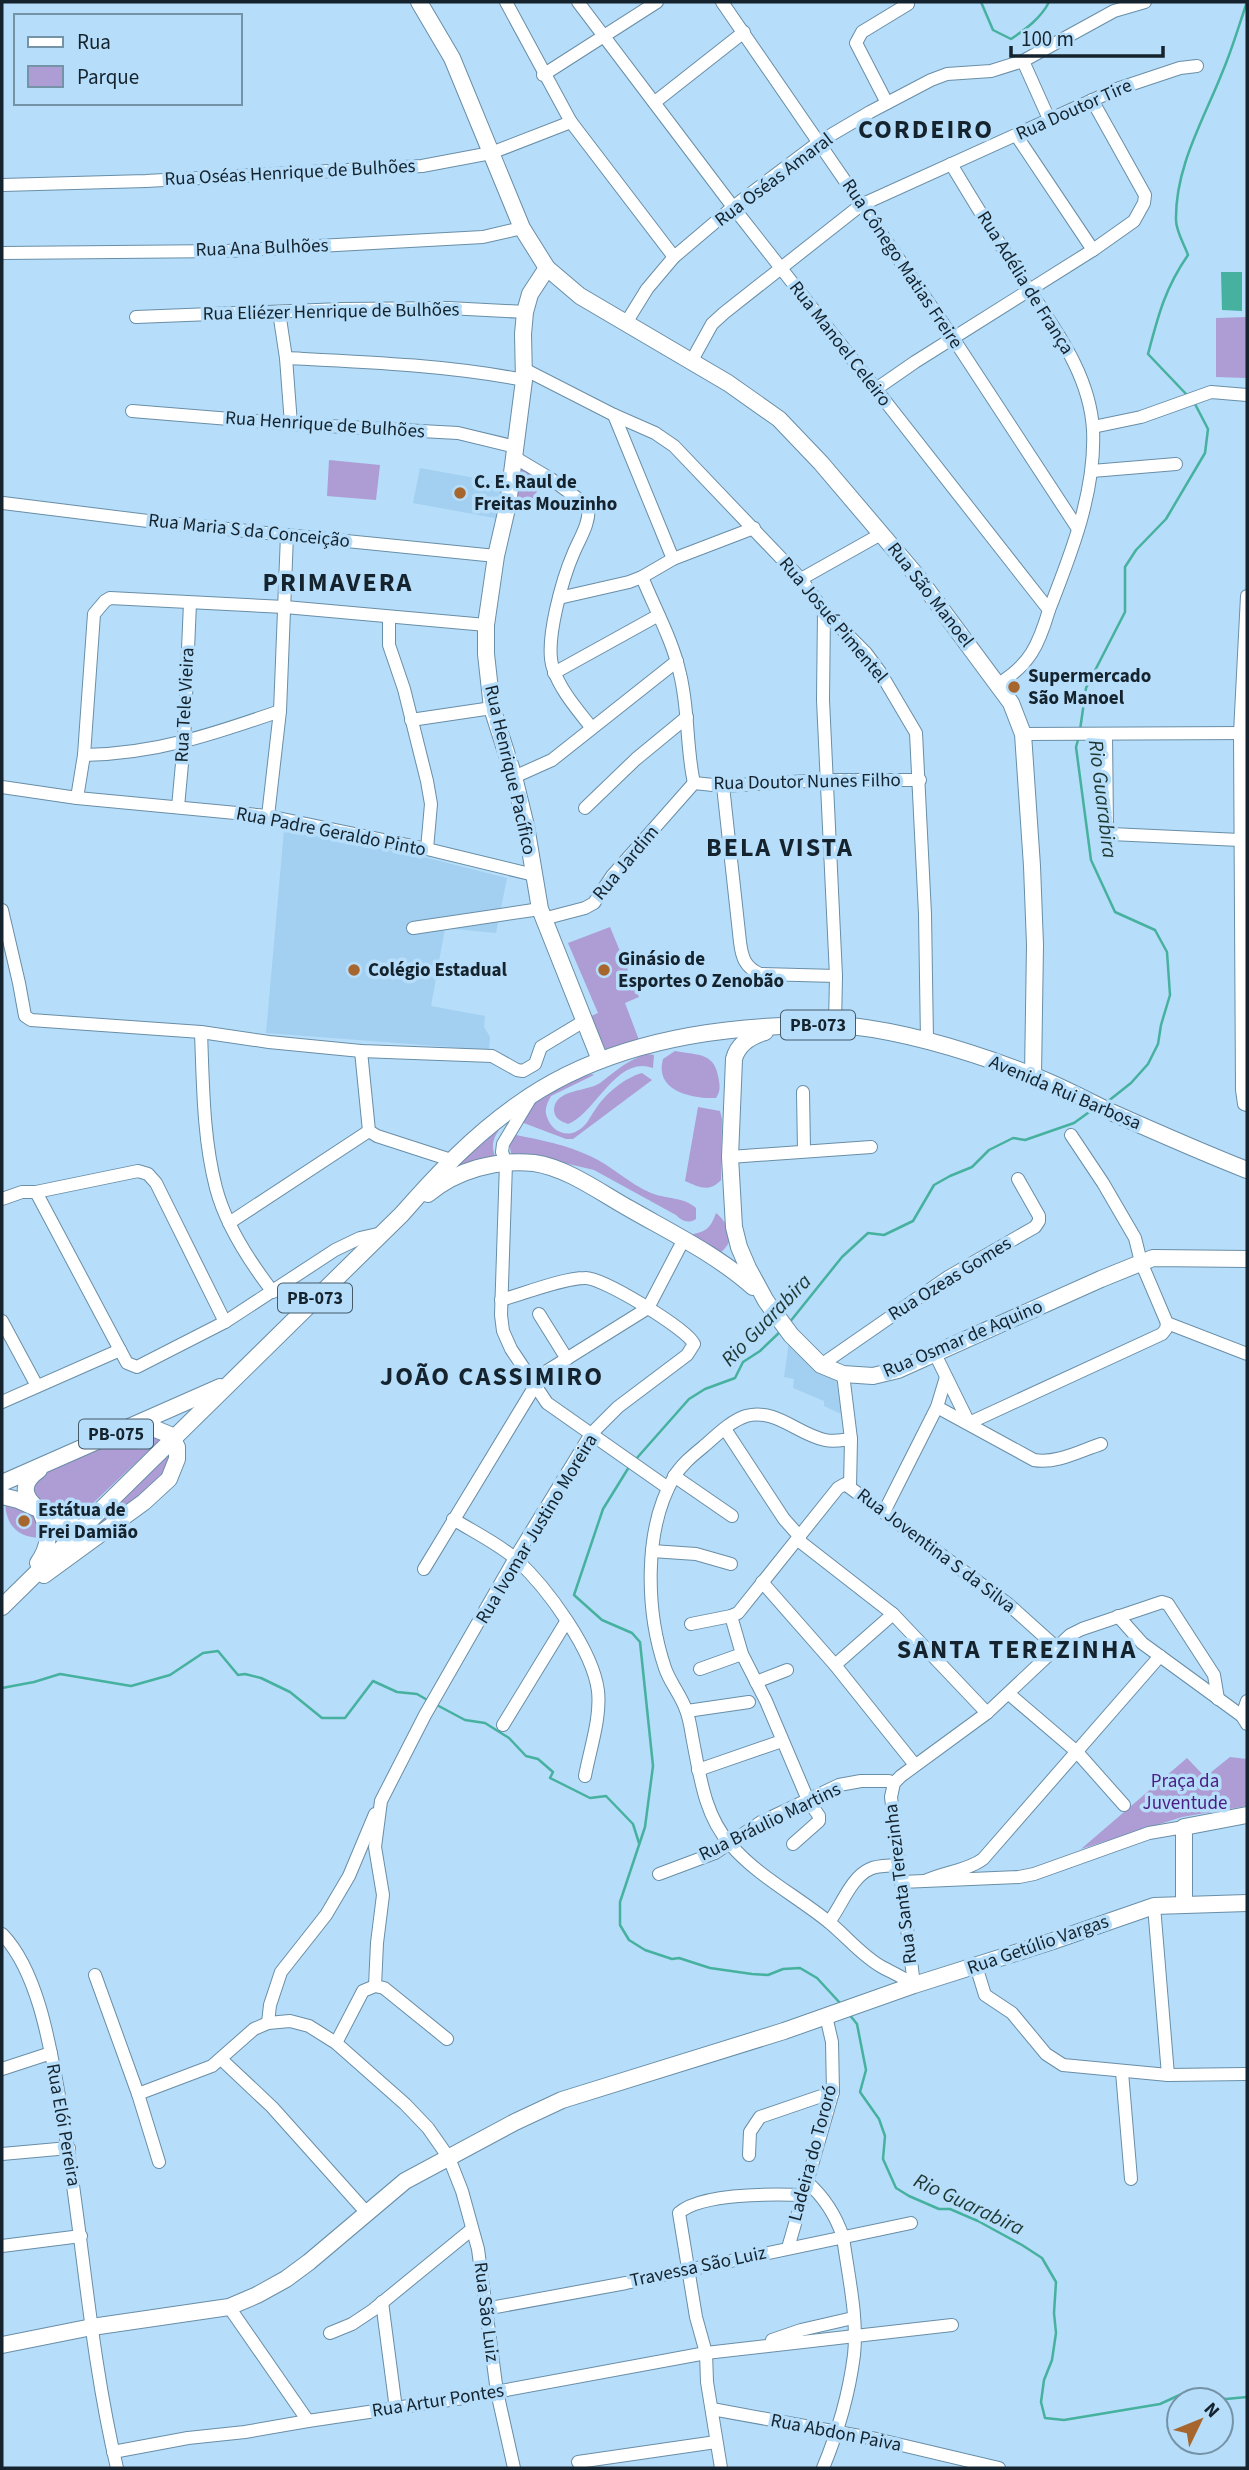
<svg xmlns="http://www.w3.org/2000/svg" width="1249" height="2470" font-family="'Source Sans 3',sans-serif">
<rect width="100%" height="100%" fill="#b6ddf9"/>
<!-- built -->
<g fill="#a3d0f0">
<polygon points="420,468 508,484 500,519 413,503"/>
<polygon points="284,830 424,857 507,878 496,933 445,928 431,1006 485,1016 484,1027 490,1037 489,1050 266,1033"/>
<polygon points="789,1341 836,1378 841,1414 824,1406 824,1401 793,1388 794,1379 784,1377"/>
</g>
<!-- green -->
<g fill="#ae9cd4">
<polygon points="1247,317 1247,378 1216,377 1216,318"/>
<polygon points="329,460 380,465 376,500 327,496"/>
<polygon points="519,465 544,481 524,511 514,507"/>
<polygon points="610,927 639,997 625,1003 639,1040 604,1052 589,1017 598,1013 568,943"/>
<path d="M675,1051C699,1056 715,1051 719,1081C720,1088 720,1092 716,1098C692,1099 654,1091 663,1059Z"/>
<path d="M647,1054L654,1055L653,1068C617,1054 595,1114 568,1124C560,1121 554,1118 554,1109C556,1089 586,1092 600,1083C616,1071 627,1060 647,1054Z"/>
<path d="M642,1073L652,1080L573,1139H566L521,1122L531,1103L568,1081L592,1074L594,1075L551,1096C547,1103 544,1110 547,1117C551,1130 565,1138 577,1131C587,1126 589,1118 595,1110C605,1094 624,1078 642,1073Z"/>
<path d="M698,1107L720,1111L722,1119L721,1180C709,1193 699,1187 685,1181Z"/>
<path d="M499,1130C492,1140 491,1147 496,1159L442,1175L488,1132Z"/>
<path d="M516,1135C541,1140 567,1145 590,1156C612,1166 628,1183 651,1193C666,1199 684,1197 696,1208V1219C688,1224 682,1221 676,1215L594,1170L543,1158L515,1156L511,1153L509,1142Z"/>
<path d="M716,1213C729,1224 737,1240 721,1252L688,1235C705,1232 710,1230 716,1213Z"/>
<polygon points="131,1433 163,1437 73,1522 34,1500 32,1478"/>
<polygon points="170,1449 171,1457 166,1475 69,1553"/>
<path d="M5,1502L17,1504L39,1518L42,1538C18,1538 6,1526 5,1502Z"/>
<polygon points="1230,1757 1247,1759 1247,1806 1182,1817 1081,1849 1187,1758 1205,1777"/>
</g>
<!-- water -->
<polygon fill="#46b19e" points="1221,272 1242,272 1242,311 1222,310"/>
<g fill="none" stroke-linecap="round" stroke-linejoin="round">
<!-- stream -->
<g stroke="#46b19e" stroke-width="2.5">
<path d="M981,2L993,30L1011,39C1026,29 1041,18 1049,2"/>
<path d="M1188,396L1148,354C1158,316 1165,288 1188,255C1184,244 1176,231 1176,220C1175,167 1204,119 1222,73C1232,50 1239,25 1247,2"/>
<polyline points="1080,730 1086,688 1125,612 1125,567 1136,550 1166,519 1205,453 1208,429 1195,404"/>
<polyline points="1078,740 1076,747 1091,860 1115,912 1155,930 1167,952 1170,995 1161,1025 1158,1044 1148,1064 1131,1083 1107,1102"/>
<polyline points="789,1323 842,1257 868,1233 884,1235 913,1221 934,1185 950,1176 972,1167 989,1150 1013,1138 1025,1140 1074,1123 1092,1110"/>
<polyline points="636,1459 689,1399 705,1389 735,1378 743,1362 760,1351 782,1330"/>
<polyline points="629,1467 603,1509 574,1595 602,1620 632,1633 640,1642 653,1766 645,1827 620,1902 620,1925 629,1940 645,1950 672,1959 679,1958 710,1968 752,1974 768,1975 783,1969 800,1968 817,1978 840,2003"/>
<polyline points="2,1688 34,1682 60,1674 131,1686 170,1675 203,1653 218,1651 238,1675 245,1674 261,1678 290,1692 322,1718 345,1718 373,1681 397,1692 417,1694 429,1701"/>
<polyline points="435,1704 465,1720 485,1723 509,1738 526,1756 538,1759 553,1772 550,1778 590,1798 606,1796 633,1824 639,1843"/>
<polyline points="849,2014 857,2024 866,2070 860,2092 879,2119 885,2136 883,2159 896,2188 909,2196 939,2209 950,2209 978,2221 1022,2245 1042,2258 1056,2282 1054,2313 1056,2333 1052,2360 1044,2380 1041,2402 1045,2418 1064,2420 1160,2404 1184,2393 1226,2399 1247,2397"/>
</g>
<defs>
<g id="minor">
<polyline points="506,2 571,122 674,257"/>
<path d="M578,2L733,207L1049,610C1039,644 1030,665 998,684"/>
<polyline points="722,2 953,338 1078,529"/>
<polyline points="1023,61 1049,119"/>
<polyline points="543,75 657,2"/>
<polyline points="655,102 744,32"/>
<polyline points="887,103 856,43 862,32 908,4"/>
<polyline points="1016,135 1093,250"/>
<path d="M951,164C975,204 999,243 1024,282C1053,327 1090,373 1093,430C1096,491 1071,554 1049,610"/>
<polyline points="2,185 146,181 422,166 491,153 571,122"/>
<polyline points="2,253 227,251 483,237 522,228"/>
<polyline points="279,312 286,358 291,424"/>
<polyline points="136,317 342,309 448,308 525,312"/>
<polyline points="626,323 647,289 674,257 733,207 819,142 870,112 931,80 947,74 991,71 1023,61 1114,11 1145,2"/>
<path d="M286,358C366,362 445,365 524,380"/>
<polyline points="691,362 712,324 724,313 861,205 1117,89 1180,68 1197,66"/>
<polyline points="522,368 614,415 655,433 674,446 801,579 824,611 866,653 880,672 916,733 925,914 927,1040"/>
<polyline points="876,389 915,362 1093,250 1134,221 1144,203 1145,195 1092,100"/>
<polyline points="132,411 291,424 458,433 516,447"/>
<polyline points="614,415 673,559"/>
<polyline points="1093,427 1141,417 1211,392 1247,395"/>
<path d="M514,457L551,479L588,506C591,521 580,538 574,552C563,577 544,642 553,668C560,690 577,709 591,727"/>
<polyline points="1092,471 1176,464"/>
<polyline points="3,503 148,521 496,556"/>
<path d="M642,577C655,609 673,641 680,674C689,710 686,747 694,783"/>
<polyline points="801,579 881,534"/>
<polyline points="1247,596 1240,733 1242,1090 1244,1104 1247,1105"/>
<polyline points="559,598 629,582 642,577 673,559 754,528"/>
<polyline points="824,611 823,700 836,976 835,1025"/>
<polyline points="389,617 389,645 404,689 427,781 431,804 427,849"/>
<polyline points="554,673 657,616"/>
<polyline points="411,720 492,708"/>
<polyline points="1023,734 1247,733"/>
<polyline points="1106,734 1107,829 1111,834 1240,840"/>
<path d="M84,755C155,754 214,734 280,711"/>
<polyline points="514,777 552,760 677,661"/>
<polyline points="694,783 723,786 825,780 920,780"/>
<path d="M723,786L740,942C742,958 745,967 760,974L836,976"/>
<polyline points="2,787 77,798 268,816 427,849 534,875"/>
<polyline points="77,798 84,755 94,614 105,601 110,598 285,607 486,625"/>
<polyline points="178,807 184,742 190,603"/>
<polyline points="585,808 636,759 687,717"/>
<polyline points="268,816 280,711 287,535"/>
<polyline points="2,910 19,983 25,1016 31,1020 201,1032 269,1042 361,1051 492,1056 517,1070 523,1071 535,1064 541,1047 584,1021"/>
<polyline points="543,919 585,908 594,903 612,876 694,783"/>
<polyline points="413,928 540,909"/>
<path d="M201,1032C203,1084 203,1138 216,1188C226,1226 249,1261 273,1292"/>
<polyline points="361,1051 369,1131 377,1136 451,1160"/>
<polyline points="803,1092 804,1150"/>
<polyline points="530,1099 503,1144 502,1152 506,1163 501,1315 503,1331 511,1349 547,1403 668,1488"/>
<polyline points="1071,1135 1103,1183 1135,1238 1141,1262 1167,1323 1247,1354"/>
<polyline points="730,1157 871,1147"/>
<polyline points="36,1192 120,1350 127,1363 137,1367 225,1322 335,1250 360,1238 382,1233"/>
<polyline points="2,1199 22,1192 36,1192 138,1171 148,1174 156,1183 225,1322"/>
<polyline points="229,1223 369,1131"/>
<polyline points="539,1314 567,1359"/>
<polyline points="2,1321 37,1386"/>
<polyline points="935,1354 969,1423 1162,1334 1166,1329 1167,1323"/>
<polyline points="821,1365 948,1277 1035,1227 1039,1221 1039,1216 1018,1179"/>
<polyline points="843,1374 851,1439 850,1487"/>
<polyline points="531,1381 648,1308 684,1239"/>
<polyline points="2,1402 120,1350"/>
<path d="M937,1407L1034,1460C1056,1464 1080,1451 1101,1444"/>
<polyline points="725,1429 784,1519 800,1537"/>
<path d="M851,1439C842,1440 834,1442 825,1440C797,1434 776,1408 746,1416C730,1421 715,1437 703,1447C692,1456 681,1465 674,1477C643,1530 646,1612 665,1668C670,1683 681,1695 686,1710C690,1720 691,1731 693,1741C700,1777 705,1816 730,1844C757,1876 797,1896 830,1923C847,1937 862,1956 882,1967C893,1973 903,1977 914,1985"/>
<polyline points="674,1476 732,1516"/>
<polyline points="884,1512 937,1407 946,1377"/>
<path d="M453,1519C474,1532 499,1544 517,1560C547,1588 593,1650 598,1691C601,1718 590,1749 585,1776"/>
<polyline points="798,1540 893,1614 987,1713"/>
<polyline points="652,1551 696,1554 731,1564"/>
<polyline points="424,1569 535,1386"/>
<polyline points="762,1582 835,1665 915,1765"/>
<polyline points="731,1616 742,1654 766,1701 808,1800 819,1816 819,1821 793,1844"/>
<polyline points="1118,1616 1142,1643 1242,1716 1247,1724"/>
<polyline points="691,1624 731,1616 738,1613 838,1488 845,1484 1008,1604 1057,1648"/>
<polyline points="835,1665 893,1614"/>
<polyline points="700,1669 742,1654"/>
<polyline points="756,1682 787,1670"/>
<polyline points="1009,1694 1077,1752 1124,1805"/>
<polyline points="687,1711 749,1702"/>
<polyline points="1242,1716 1247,1701"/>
<polyline points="503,1725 566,1622"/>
<polyline points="698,1770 782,1741"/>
<polyline points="659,1874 715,1853 761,1822 839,1785 861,1781 889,1781 894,1783"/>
<path d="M925,1881C943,1872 967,1871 983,1859L1160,1656"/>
<polyline points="901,1882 1019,1877 1034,1874 1149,1833 1184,1827"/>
<polyline points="1154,1906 1168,2075"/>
<path d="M829,1922C841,1907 851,1877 870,1869C878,1865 889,1866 898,1865"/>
<path d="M2,1934C38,1971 50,2046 59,2096C82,2220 88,2346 117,2468"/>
<polyline points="976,1966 985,1995 1012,2013 1046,2054 1063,2065 1168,2075 1247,2074"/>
<polyline points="95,1975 138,2094 212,2066 254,2029 268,2023 290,2021 309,2026 336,2043 405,2104 428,2128 449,2158 462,2191 478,2249 497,2392 514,2468"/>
<polyline points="914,1985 891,1797 894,1783 901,1776 987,1713 1070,1635 1082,1629 1162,1602 1168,1604 1214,1675 1218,1699"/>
<path d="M375,1986L377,1943L383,1895L375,1847L381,1801L425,1715L515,1558L591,1434L618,1407L687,1355L694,1344C687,1329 602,1277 585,1278C563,1278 523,1294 501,1300"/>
<polyline points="268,2023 270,2005 281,1972 326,1915 349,1876 375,1814"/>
<polyline points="336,2043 363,1991 375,1986 384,1988 447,2039"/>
<polyline points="221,2059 272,2107 366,2212"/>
<polyline points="2,2069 51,2053"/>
<polyline points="1122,2072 1131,2179"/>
<polyline points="138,2094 159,2162"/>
<polyline points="2,2154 69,2148"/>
<polyline points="749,2155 750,2132 760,2117 833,2092"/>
<path d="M807,2182C824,2197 836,2216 843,2237C848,2275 858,2316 854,2355C849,2394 838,2432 823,2468"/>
<polyline points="2,2246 81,2236"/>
<polyline points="788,2248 833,2092 832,2042 826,2016"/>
<polyline points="382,2302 396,2409"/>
<polyline points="229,2307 308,2421"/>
<polyline points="485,2309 626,2283 911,2223"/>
<polyline points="330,2333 352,2324 373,2310 471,2230"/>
<polyline points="772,2340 801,2330 853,2318"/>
<polyline points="712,2409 876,2439 999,2468"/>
<polyline points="113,2452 188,2438 245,2432 308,2421 463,2398 706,2353 952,2325"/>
<polyline points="578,2462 716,2442"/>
<path d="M721,2468L707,2382L706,2353L696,2317L679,2213C701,2193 774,2194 803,2195"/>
</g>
<g id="major">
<polyline points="419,2 452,58 522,228 547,268 580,296 728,383 779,419 821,463 917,576 1011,703 1023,734 1032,866 1035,945 1033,1075"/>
<polyline points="547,268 530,294 525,312 523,334 524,380 508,504 496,556 486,625 486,654 492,708 514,777 526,826 540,909 600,1060"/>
<path d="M765,1032C751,1036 738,1044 734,1059L730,1157L734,1227L739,1247L748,1268L766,1301L791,1335L821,1365L843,1374L873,1376L898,1370L1101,1279L1153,1258L1247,1259"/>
<path d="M428,1194C456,1170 497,1159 534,1163C568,1168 601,1193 630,1209C672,1233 717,1255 753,1287"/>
<path d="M39,1470C0,1497 57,1523 81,1528"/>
<polyline points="2,1483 220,1387"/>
<polyline points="2,1496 18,1500 36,1508"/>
<path d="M38,1563C50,1546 50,1533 42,1515"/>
<polyline points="44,1575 144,1502 169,1479 177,1459 177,1447 170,1435 153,1428 125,1430"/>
<path d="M2,1607L402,1214C437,1174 473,1136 517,1105C593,1050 689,1030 782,1026C805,1026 828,1024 851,1026C912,1033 972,1052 1029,1074C1057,1084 1084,1099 1111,1112C1156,1132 1201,1152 1247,1170"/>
<polyline points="1184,1903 1184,1827 1247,1815"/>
<polyline points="2,2345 92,2327 229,2307 257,2295 286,2279 309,2262 405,2181 515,2122 562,2100 784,2031 914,1985 1053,1941 1154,1906 1247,1903"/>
</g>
</defs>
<!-- minor casing -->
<use href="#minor" stroke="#698ea7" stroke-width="14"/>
<!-- major casing -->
<use href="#major" stroke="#698ea7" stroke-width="18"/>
<!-- minor -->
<use href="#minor" stroke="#fff" stroke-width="12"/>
<!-- major -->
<use href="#major" stroke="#fff" stroke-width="16"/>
</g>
<!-- markers -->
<g fill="#a6662e" stroke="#b6ddf9" stroke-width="2.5">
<circle cx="460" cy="493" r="7"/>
<circle cx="1014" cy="687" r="7"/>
<circle cx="354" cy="970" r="7"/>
<circle cx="604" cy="970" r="7"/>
<circle cx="24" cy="1521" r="7"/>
</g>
<g text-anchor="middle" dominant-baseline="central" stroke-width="7" stroke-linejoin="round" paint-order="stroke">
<!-- shield labels -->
<g fill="#b6ddf9" stroke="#455b6a" stroke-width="2">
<rect x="781" y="1010.5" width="74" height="29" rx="5"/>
<rect x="278" y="1283.5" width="74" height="29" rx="5"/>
<rect x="79" y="1419.5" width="74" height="29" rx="5"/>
</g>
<g font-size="18" font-weight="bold" fill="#14232d">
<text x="818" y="1025">PB-073</text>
<text x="315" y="1298">PB-073</text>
<text x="116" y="1434">PB-075</text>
</g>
<!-- street labels -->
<g font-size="19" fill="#14232d" stroke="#b6ddf9">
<text transform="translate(1074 110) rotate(-24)">Rua Doutor Tire</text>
<text transform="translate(290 173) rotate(-3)">Rua Oséas Henrique de Bulhões</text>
<text transform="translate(774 180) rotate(-37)">Rua Oséas Amaral</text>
<text transform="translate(262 248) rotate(-2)">Rua Ana Bulhões</text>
<text transform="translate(902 264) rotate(56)">Rua Cônego Matias Freire</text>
<text transform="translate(1025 283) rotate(58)">Rua Adélia de França</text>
<text transform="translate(331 312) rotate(-1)">Rua Eliézer Henrique de Bulhões</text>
<text transform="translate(840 344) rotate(52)">Rua Manoel Celeiro</text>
<text transform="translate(325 425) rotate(4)">Rua Henrique de Bulhões</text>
<text transform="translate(249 531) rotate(6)">Rua Maria S da Conceição</text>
<text transform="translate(930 595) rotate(52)">Rua São Manoel</text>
<text transform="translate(833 620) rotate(50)">Rua Josué Pimentel</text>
<text transform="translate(185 705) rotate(-87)">Rua Tele Vieira</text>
<text transform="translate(510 770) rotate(77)">Rua Henrique Pacífico</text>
<text transform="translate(807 782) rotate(-1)">Rua Doutor Nunes Filho</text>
<text transform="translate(331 832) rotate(11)">Rua Padre Geraldo Pinto</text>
<text transform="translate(626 863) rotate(-50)">Rua Jardim</text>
<text transform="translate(1065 1093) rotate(23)">Avenida Rui Barbosa</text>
<text transform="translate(950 1279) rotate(-32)">Rua Ozeas Gomes</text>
<text transform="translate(963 1339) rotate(-23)">Rua Osmar de Aquino</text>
<text transform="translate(537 1529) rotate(-59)">Rua Ivomar Justino Moreira</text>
<text transform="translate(936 1551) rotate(37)">Rua Joventina S da Silva</text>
<text transform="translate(770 1822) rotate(-26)">Rua Bráulio Martins</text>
<text transform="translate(901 1884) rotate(-97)">Rua Santa Terezinha</text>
<text transform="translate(1038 1945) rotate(-19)">Rua Getúlio Vargas</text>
<text transform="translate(63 2125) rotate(80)">Rua Elói Pereira</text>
<text transform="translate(813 2153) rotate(-75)">Ladeira do Tororó</text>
<text transform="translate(698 2267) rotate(-12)">Travessa São Luiz</text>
<text transform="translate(486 2312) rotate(83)">Rua São Luiz</text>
<text transform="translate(438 2401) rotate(-9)">Rua Artur Pontes</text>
<text transform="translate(836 2433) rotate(11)">Rua Abdon Paiva</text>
</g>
<!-- poi labels -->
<g font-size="19" font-weight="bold" fill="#14232d" stroke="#b6ddf9" text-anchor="start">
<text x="474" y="482">C. E. Raul de<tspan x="474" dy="22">Freitas Mouzinho</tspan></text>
<text x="1028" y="676">Supermercado<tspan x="1028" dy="22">São Manoel</tspan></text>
<text x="618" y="959">Ginásio de<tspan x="618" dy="22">Esportes O Zenobão</tspan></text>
<text x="368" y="970">Colégio Estadual</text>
<text x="38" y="1510">Estátua de<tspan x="38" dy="22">Frei Damião</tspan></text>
</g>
<!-- park labels -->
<g font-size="19" fill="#4b1c82" stroke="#b6ddf9">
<text x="1185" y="1781">Praça da<tspan x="1185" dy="22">Juventude</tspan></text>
</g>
<!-- water labels -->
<g font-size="21" font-style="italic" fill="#1f3732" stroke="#b6ddf9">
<text transform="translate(1103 799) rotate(83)">Rio Guarabira</text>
<text transform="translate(766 1320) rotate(-46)">Rio Guarabira</text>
<text transform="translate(969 2204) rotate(25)">Rio Guarabira</text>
</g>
<!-- district labels -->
<g font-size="26" font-weight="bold" letter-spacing="2" fill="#14232d" stroke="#b6ddf9">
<text x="926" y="129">CORDEIRO</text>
<text x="338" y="582">PRIMAVERA</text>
<text x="780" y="847">BELA VISTA</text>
<text x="492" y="1376">JOÃO CASSIMIRO</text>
<text x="1017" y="1649">SANTA TEREZINHA</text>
</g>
</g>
<!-- border -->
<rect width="1249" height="2470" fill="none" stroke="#14232d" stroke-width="7"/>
<!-- legend -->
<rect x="14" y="14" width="228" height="91" fill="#b6ddf9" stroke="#7593a7" stroke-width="2"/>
<rect x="28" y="37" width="35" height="10" fill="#ffffff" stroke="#7593a7" stroke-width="2"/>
<text x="77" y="49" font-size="21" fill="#14232d">Rua</text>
<rect x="28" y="66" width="35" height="21" fill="#ae9cd4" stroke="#7593a7" stroke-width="2"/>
<text x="77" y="84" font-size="21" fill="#14232d">Parque</text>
<!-- north arrow -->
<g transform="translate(1200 2421) rotate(47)"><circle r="33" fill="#b6ddf9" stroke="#7593a7" stroke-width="2"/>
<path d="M0-5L12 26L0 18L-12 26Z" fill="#a6662e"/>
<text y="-10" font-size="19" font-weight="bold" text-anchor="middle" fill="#14232d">N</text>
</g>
<!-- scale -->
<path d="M1011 46v10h152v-10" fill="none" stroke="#14232d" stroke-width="3.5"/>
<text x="1021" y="46" font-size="21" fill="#14232d" stroke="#b6ddf9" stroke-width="5" paint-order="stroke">100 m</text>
</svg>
